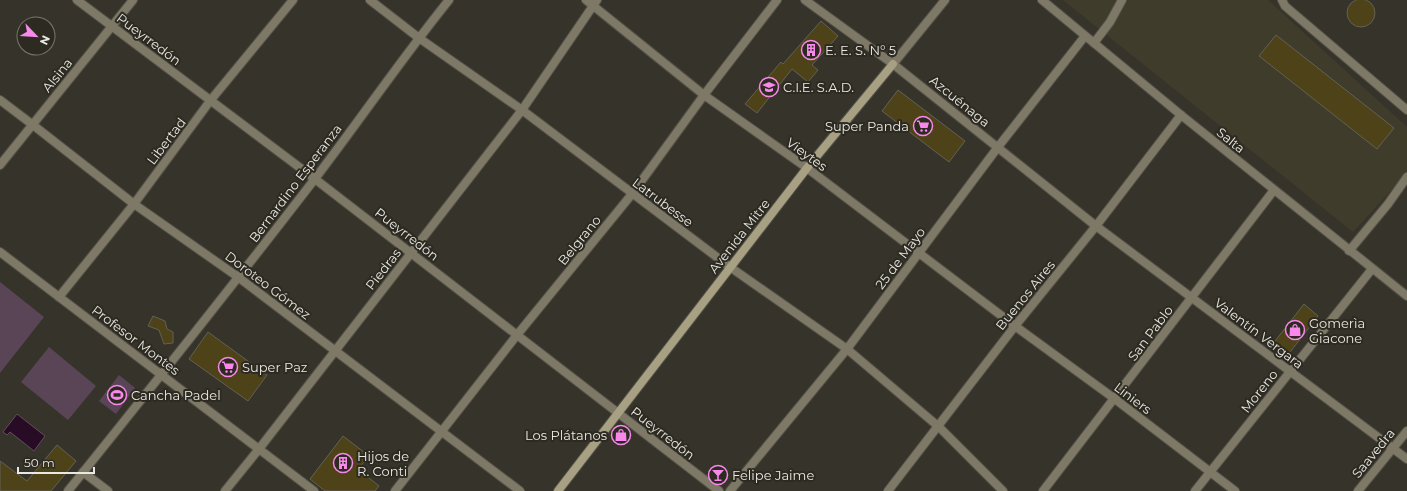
<svg xmlns="http://www.w3.org/2000/svg" width="1407" height="491" font-family="Montserrat,sans-serif">
<rect width="100%" height="100%" fill="#36342a"/>
<!-- built -->
<polygon fill="#403c2c" points="1063,0 1268,0 1407,127 1407,173 1353,232"/>
<!-- green -->
<g fill="#5a4556">
<polygon points="0,282 44,317 0,373"/>
<polygon points="49,347 96,386 68,420 21,382"/>
<polygon points="119,375 135,388 116,414 99,401"/>
</g>
<!-- water -->
<polygon fill="#280b25" stroke="#624d5e" points="17,414 45,436 34,451 10,432 7,435 3,432"/>
<!-- building -->
<g fill="#4e4318" stroke="#636056">
<circle cx="1361" cy="13" r="14"/>
<polygon points="821,21 838,36 812,65 818,70 808,82 792,69 757,113 745,104 781,62 783,64"/>
<polygon points="1276,35 1394,128 1377,149 1259,56"/>
<polygon points="898,90 965,141 949,162 882,111"/>
<polygon points="1304,304 1318,316 1287,356 1272,345"/>
<polygon points="153,316 165,321 167,329 173,332 173,343 164,344 159,330 148,326"/>
<polygon points="208,332 267,375 248,401 189,359"/>
<polygon points="343,436 369,456 358,469 379,486 375,491 325,491 310,479"/>
<polygon points="57,445 76,461 51,491 0,491 0,461 27,481"/>
</g>
<g fill="none" stroke-linecap="round" stroke-linejoin="round">
<defs>
<g id="minor">
<polyline points="77,0 315,179 719,491"/>
<polyline points="370,0 419,38 522,110 730,267 847,349 939,427 1003,491"/>
<polyline points="586,0 704,95 807,168 1015,326 1115,399 1235,491"/>
<polyline points="1042,0 1181,115 1407,296"/>
<polyline points="1282,0 1285,6 1407,110"/>
<polyline points="1094,43 1110,22 1122,0"/>
<polyline points="893,64 945,0"/>
<polyline points="0,100 33,125 134,204 238,277 520,491"/>
<polyline points="0,165 133,0"/>
<polyline points="1096,226 1181,115"/>
<polyline points="1349,251 1388,204 1407,177"/>
<polyline points="0,252 314,491"/>
<polyline points="59,297 134,204 210,101 293,0"/>
<polyline points="83,472 108,491"/>
<path d="M68,491C151,388 233,285 314,180C360,120 402,58 449,0"/>
<polyline points="225,491 259,449 522,110 597,0"/>
<polyline points="395,491 517,335 632,194 704,95 777,0"/>
<polyline points="730,491 847,349 998,147 1085,36"/>
<polyline points="1043,491 1274,190"/>
<polyline points="1195,491 1372,269"/>
<polyline points="1358,491 1407,431"/>
</g>
<g id="tertiary">
<polyline points="805,0 893,64 1096,226 1407,459"/>
<polyline points="888,491 1015,326 1096,226"/>
</g>
<polyline id="secondary" points="558,491 807,168 893,64"/>
</defs>
<!-- minor casing -->
<use href="#minor" stroke="#535147" stroke-width="10"/>
<!-- tertiary casing -->
<use href="#tertiary" stroke="#535147" stroke-width="10"/>
<!-- secondary casing -->
<use href="#secondary" stroke="#535147" stroke-width="10"/>
<!-- minor -->
<use href="#minor" stroke="#7e7967" stroke-width="8"/>
<!-- tertiary -->
<use href="#tertiary" stroke="#7e7967" stroke-width="8"/>
<!-- secondary -->
<use href="#secondary" stroke="#a8a082" stroke-width="8"/>
</g>
<!-- icons -->
<defs>
<symbol id="building-ring" viewBox="-11 -11 22 22"><circle r="9.5" fill="#2c2a21" stroke="#f888ea" stroke-width="1.5"/><path d="M-4-6H4V6H1V3H-1V6H-4ZM-2.5-4.3h1.7v1.8h-1.7ZM.8-4.3h1.7v1.8H.8ZM-2.5-1h1.7V.8h-1.7ZM.8-1h1.7V.8H.8Z" fill="#f888ea"/></symbol>
<symbol id="school-ring" viewBox="-11 -11 22 22"><circle r="9.5" fill="#2c2a21" stroke="#f888ea" stroke-width="1.5"/><path d="M0-5L7-2L0 1L-7-2ZM-4 1L0 2.5L4 1V4Q0 6-4 4Z" fill="#f888ea"/></symbol>
<symbol id="supermarket-ring" viewBox="-11 -11 22 22"><circle r="9.5" fill="#2c2a21" stroke="#f888ea" stroke-width="1.5"/><path d="M-6-5.5h2.5l.6 2H6L4.5 2H-2.5L-4.4-4H-6ZM-1.5 3.2a1.3 1.3 0 1 0 .1 0ZM3 3.2a1.3 1.3 0 1 0 .1 0Z" fill="#f888ea"/></symbol>
<symbol id="shop-ring" viewBox="-11 -11 22 22"><circle r="9.5" fill="#2c2a21" stroke="#f888ea" stroke-width="1.5"/><path d="M-5-2.5h2.3a2.7 3.5 0 0 1 5.4 0H5L5.5 6h-11ZM-1.5-2.5h3a1.5 2.3 0 0 0-3 0Z" fill="#f888ea"/></symbol>
<symbol id="stadium-ring" viewBox="-11 -11 22 22"><circle r="9.5" fill="#2c2a21" stroke="#f888ea" stroke-width="1.5"/><path d="M0-5a6.5 5 0 1 0 0 10a6.5 5 0 1 0 0-10ZM-3.5-1.8h7v3.6h-7Z" fill="#f888ea"/></symbol>
<symbol id="bar-ring" viewBox="-11 -11 22 22"><circle r="9.5" fill="#2c2a21" stroke="#f888ea" stroke-width="1.5"/><path d="M-6-5H6L.8 .8V4.5H3.5V6h-7V4.5H-.8V.8Z" fill="#f888ea"/></symbol>
</defs>
<g fill-rule="evenodd">
<use href="#building-ring" x="800" y="39" width="22" height="22"/>
<use href="#school-ring" x="758" y="76" width="22" height="22"/>
<use href="#supermarket-ring" x="912" y="115" width="22" height="22"/>
<use href="#shop-ring" x="1284" y="319" width="22" height="22"/>
<use href="#supermarket-ring" x="217" y="356" width="22" height="22"/>
<use href="#stadium-ring" x="106" y="384" width="22" height="22"/>
<use href="#shop-ring" x="610" y="424" width="22" height="22"/>
<use href="#building-ring" x="332" y="452" width="22" height="22"/>
<use href="#bar-ring" x="707" y="464" width="22" height="22"/>
</g>
<g text-anchor="middle" dominant-baseline="central" stroke-width="4" stroke-linejoin="round" paint-order="stroke">
<!-- street labels -->
<g font-size="13" fill="#eae8e2" stroke="#2c2a21">
<text transform="translate(149 39) rotate(37)">Pueyrredón</text>
<text transform="translate(57 75) rotate(-51)">Alsina</text>
<text transform="translate(960 101) rotate(39)">Azcuénaga</text>
<text transform="translate(1231 140) rotate(39)">Salta</text>
<text transform="translate(166 141) rotate(-53)">Libertad</text>
<text transform="translate(807 154) rotate(36)">Vieytes</text>
<text transform="translate(295 183) rotate(-53)">Bernardino Esperanza</text>
<text transform="translate(663 202) rotate(37)">Latrubesse</text>
<text transform="translate(407 234) rotate(38)">Pueyrredón</text>
<text transform="translate(739 236) rotate(-52)">Avenida Mitre</text>
<text transform="translate(579 240) rotate(-51)">Belgrano</text>
<text transform="translate(900 258) rotate(-53)">25 de Mayo</text>
<text transform="translate(383 269) rotate(-52)">Piedras</text>
<text transform="translate(268 285) rotate(37)">Doroteo Gómez</text>
<text transform="translate(1025 295) rotate(-51)">Buenos Aires</text>
<text transform="translate(1150 333) rotate(-53)">San Pablo</text>
<text transform="translate(1259 333) rotate(37)">Valentín Vergara</text>
<text transform="translate(136 340) rotate(37)">Profesor Montes</text>
<text transform="translate(1259 391) rotate(-52)">Moreno</text>
<text transform="translate(1133 398) rotate(37)">Liniers</text>
<text transform="translate(663 433) rotate(38)">Pueyrredón</text>
<text transform="translate(1373 453) rotate(-51)">Saavedra</text>
</g>
<!-- poi labels -->
<g font-size="13" fill="#eae8e2" stroke="#2c2a21" text-anchor="start">
<text x="825" y="50">E. E. S. N° 5</text>
<text x="783" y="87">C.I.E. S.A.D.</text>
<text x="909" y="126" text-anchor="end">Super Panda</text>
<text x="1309" y="323">Gomerìa<tspan x="1309" dy="15">Giacone</tspan></text>
<text x="242" y="367">Super Paz</text>
<text x="131" y="395">Cancha Padel</text>
<text x="607" y="435" text-anchor="end">Los Plátanos</text>
<text x="357" y="456">Hijos de<tspan x="357" dy="15">R. Conti</tspan></text>
<text x="732" y="475">Felipe Jaime</text>
</g>
</g>
<!-- north arrow -->
<g transform="translate(36 36) rotate(115)"><circle r="19" fill="#2c2a21" stroke="#78766e"/>
<path d="M0-3L7 15L0 10L-7 15Z" fill="#f888ea"/>
<text y="-6" font-size="11" font-weight="bold" text-anchor="middle" fill="#eae8e2">N</text>
</g>
<!-- scale -->
<path d="M18 467v6h76v-6" fill="none" stroke="#eae8e2" stroke-width="2"/>
<text x="24" y="467" font-size="12" fill="#eae8e2" stroke="#2c2a21" stroke-width="3" paint-order="stroke">50 m</text>
</svg>
